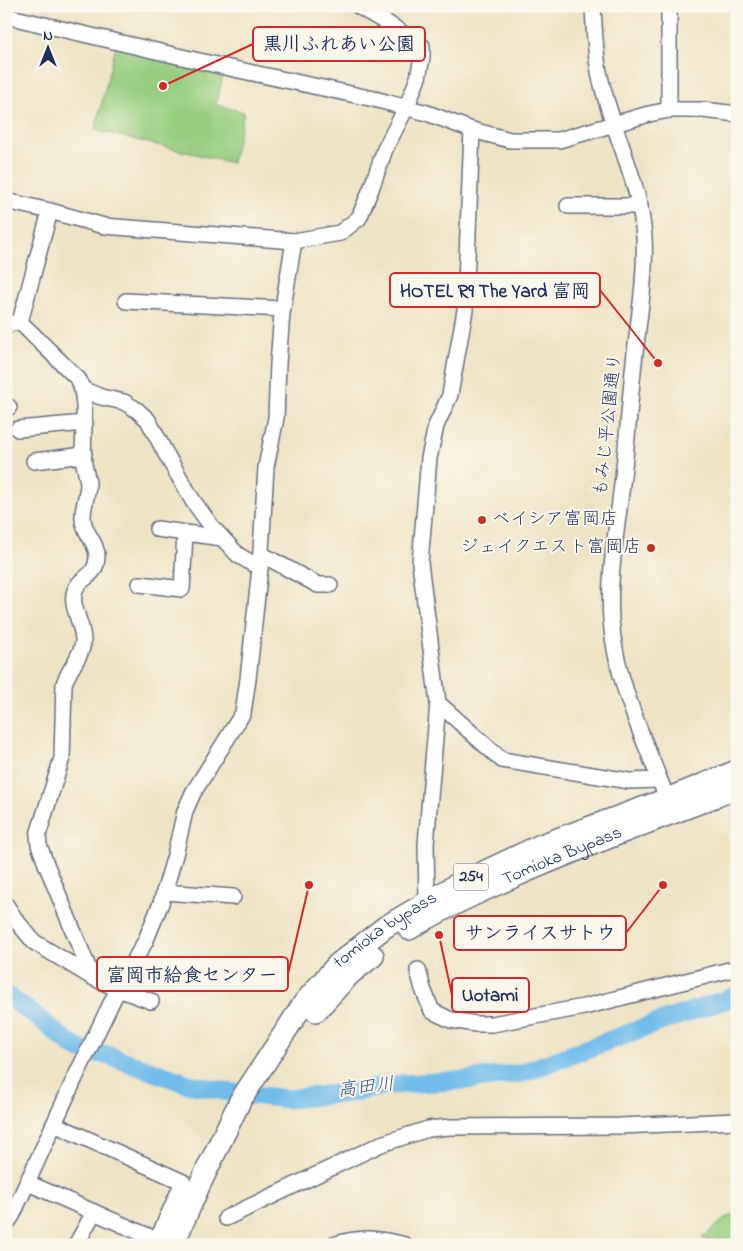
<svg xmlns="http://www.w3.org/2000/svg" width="743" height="1251" font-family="'Indie Flower','Klee One',sans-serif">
<rect width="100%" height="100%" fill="#fbf7ec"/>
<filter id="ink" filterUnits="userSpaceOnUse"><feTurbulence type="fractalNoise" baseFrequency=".02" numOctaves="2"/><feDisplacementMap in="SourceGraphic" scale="10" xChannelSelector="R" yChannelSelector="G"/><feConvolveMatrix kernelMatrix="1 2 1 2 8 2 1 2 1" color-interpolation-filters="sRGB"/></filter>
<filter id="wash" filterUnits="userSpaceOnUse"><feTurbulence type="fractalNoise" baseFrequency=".0096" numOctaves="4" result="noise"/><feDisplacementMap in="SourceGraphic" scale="20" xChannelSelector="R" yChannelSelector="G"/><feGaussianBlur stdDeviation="1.12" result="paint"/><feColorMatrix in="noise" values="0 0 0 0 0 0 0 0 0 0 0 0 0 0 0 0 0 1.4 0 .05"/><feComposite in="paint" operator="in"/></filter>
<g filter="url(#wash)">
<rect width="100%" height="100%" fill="#eee3c4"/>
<!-- green -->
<g fill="#97cd7f" stroke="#597e6e">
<polygon points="117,41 225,67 216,105 244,112 232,163 95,130"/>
<polygon points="737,1213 737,1245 715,1244 702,1238 727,1217"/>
</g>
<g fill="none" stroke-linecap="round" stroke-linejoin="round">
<!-- river -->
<polyline stroke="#71bcea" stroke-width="19" points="6,995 37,1017 70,1044 81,1050 107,1055 188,1084 234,1093 288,1099 356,1092 387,1085 467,1080 522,1073 662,1021 737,996"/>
</g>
</g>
<g filter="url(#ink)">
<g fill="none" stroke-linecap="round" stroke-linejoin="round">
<defs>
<g id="minor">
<path d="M593,6C594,28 595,51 599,72C610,128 641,181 644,238C646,274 640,310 636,345C630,391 628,438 622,484C617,530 608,574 611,620C616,686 648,746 670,807"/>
<polyline points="669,6 669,110"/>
<polyline points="6,16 225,67 374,99 427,113 472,130 510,140 559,140 649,114 669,110 703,110 737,114"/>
<polyline points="6,201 50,211 104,226 294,241 340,233 359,218 371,189 385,149 406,108 418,78 422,57 422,46 387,23 358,6"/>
<polyline points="568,206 640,206"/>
<polyline points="126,301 283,309"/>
<polyline points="20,322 50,211"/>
<path d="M6,324L20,322L79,380C89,407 81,436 84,464C85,470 87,476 88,483C88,494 83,505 83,517C82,531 97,542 97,556C97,578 79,577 75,590C69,607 84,624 83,642C82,656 68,670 64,684L62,758L38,835L39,845L46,864L92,977"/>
<polyline points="82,389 101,397 124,402 137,410 148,420 166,454 193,501 212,527 238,555 260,568"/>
<polyline points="6,407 9,407"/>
<polyline points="18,429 85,423"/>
<polyline points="34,461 84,455"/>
<polyline points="157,529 222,538"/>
<polyline points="261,554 318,585 330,585"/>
<polyline points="140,584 182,589 185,533"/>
<polyline points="438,703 502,760 629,781 659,780"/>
<polyline points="164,892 233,897"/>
<polyline points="427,900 426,844 438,703 420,563 429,458 436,426 450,395 465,310 472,130"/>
<polyline points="6,905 15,919 34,942 92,977 118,989 151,1001"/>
<polyline points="418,970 423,989 432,1011 451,1020 476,1024 492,1024 584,1007 737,968"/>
<polyline points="54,1124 183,1182 155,1245"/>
<polyline points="28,1183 157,1240"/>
<polyline points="226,1218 381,1144 428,1129 450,1127 620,1126 737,1121"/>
<polyline points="6,1224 12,1216 74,1080 118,989 145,942 161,903 175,855 185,811 193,793 243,713 248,679 260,568 266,467 276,418 278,364 282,313 294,241"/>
<polyline points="76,1245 94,1212"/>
<path d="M333,1245C363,1236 375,1238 405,1245"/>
</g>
<g id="highway">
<path id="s1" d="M409,929C442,909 476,893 511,878C585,845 661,818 737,788"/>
<polyline points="316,1011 350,974 373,956"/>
<path id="s2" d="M173,1245L199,1186L240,1101L304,1003L338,964L385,927L456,885L541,845L667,799L737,771"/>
</g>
</defs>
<!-- minor casing -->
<use href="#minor" stroke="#656e82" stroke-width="18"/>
<!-- highway casing -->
<use href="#highway" stroke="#656e82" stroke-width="24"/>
<!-- minor -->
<use href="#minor" stroke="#fff" stroke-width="15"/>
<!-- highway -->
<use href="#highway" stroke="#fff" stroke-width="21"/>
</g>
</g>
<!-- markers -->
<g fill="#c8321e" stroke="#fbf7ec" stroke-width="2">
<circle cx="482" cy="520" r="5"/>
<circle cx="651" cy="548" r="5"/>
</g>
<g text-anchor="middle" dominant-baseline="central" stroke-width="4" stroke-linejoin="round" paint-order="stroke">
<!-- shield labels -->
<rect fill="#fbf7ec" stroke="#5e6b89" stroke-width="1" x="453.5" y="863.5" width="35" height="27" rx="4"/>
<g font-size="16" font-weight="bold" fill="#1b2f5e">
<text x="471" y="877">254</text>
</g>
<!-- street labels -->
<g font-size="18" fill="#1b2f5e" stroke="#fbf7ec">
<text transform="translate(609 425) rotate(-84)">もみじ平公園通り</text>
<text stroke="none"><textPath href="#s1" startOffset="170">Tomioka Bypass</textPath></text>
<text stroke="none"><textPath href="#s2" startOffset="386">tomioka bypass</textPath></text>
</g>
<!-- poi labels -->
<g font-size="18" fill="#1b2f5e" stroke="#fbf7ec" text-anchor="start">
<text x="492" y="520">ベイシア富岡店</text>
<text x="641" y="548" text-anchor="end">ジェイクエスト富岡店</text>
</g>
<!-- water labels -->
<g font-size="19" font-style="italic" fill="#355988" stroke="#fbf7ec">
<text transform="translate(366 1088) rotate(-7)">高田川</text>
</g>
</g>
<!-- callouts -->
<path fill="none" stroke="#d62828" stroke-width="2" d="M163 86L253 44M658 363L600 290M663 885L626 933M309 885L288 974M439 935L452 995"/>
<g fill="#d62828" stroke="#fbf7ec" stroke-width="2">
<circle cx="163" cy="86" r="5"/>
<circle cx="658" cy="363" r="5"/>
<circle cx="663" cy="885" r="5"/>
<circle cx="309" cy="885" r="5"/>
<circle cx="439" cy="935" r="5"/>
</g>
<g fill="#fbf7ec" stroke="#d62828" stroke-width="2">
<rect x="253" y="27" width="172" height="34" rx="5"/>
<rect x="390" y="273" width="210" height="34" rx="5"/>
<rect x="454" y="916" width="172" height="34" rx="5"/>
<rect x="97" y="957" width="191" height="34" rx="5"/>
<rect x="452" y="978" width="77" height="34" rx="5"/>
</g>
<g font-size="19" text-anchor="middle" font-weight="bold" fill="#1b2f5e">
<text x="339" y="50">黒川ふれあい公園</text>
<text x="495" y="297">HOTEL R9 The Yard 富岡</text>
<text x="540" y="939">サンライスサトウ</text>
<text x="192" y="981">富岡市給食センター</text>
<text x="490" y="1001">Uotami</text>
</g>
<!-- margin -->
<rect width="743" height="1251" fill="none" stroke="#fbf7ec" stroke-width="25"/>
<!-- north arrow -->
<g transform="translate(48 48)" stroke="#fbf7ec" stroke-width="4" paint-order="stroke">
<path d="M0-4L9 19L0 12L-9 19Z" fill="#1b2f5e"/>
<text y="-8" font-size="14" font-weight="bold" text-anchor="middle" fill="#1b2f5e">N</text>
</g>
</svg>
